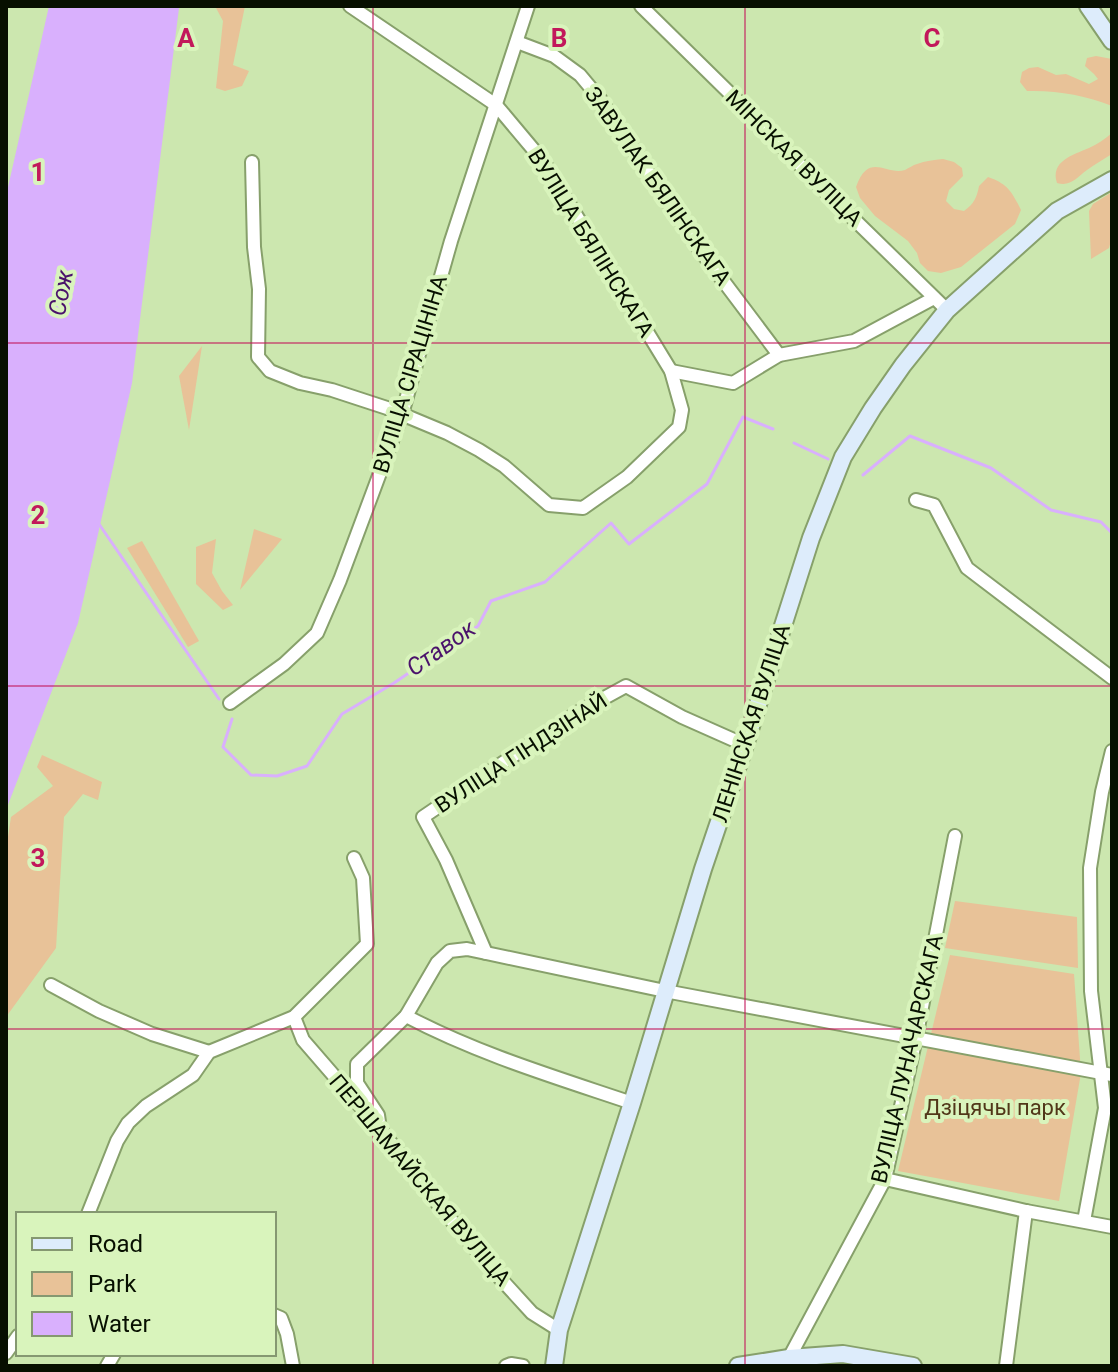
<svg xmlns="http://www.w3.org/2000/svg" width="1118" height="1372" font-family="Roboto,sans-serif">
<rect width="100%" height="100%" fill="#cce7af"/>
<!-- green -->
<g fill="#e8c298">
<polygon points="215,6 245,6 233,65 249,71 242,86 225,91 216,88 223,21"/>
<path d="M1096,56L1112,59V106C1085,95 1056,90 1027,91L1020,82L1022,72L1029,68L1038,67L1056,75L1066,74L1089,84L1098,79L1094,74L1085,66L1087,58Z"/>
<path d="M1112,133V154C1104,159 1095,164 1087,170C1077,177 1071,187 1057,183C1050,161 1073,155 1089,148C1098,144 1105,139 1112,133Z"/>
<path d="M943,159L954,162L962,168L963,176L949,190L946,201L954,209L964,211C974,204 977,197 979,186L988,177C1008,184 1012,192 1021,210L1015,224L961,267L941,273L928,271L920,263L917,253L908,241L875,216L860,198L856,187C869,151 886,176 905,170C909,168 913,165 917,164C925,161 934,160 943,159Z"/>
<polygon points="1112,192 1112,237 1109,248 1091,259 1089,211 1093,204"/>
<polygon points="202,346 189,430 179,376"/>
<polygon points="254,529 282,539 240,590"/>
<polygon points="216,539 212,573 222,591 233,605 223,610 196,584 196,547"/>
<polygon points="142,541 199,641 188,647 127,548"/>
<polygon points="42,755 102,782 98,800 83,794 64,817 56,948 6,1017 6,850 11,817 53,786 37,767"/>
<polygon points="955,901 1077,917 1078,968 945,948"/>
<polygon points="950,955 1074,974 1081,1073 1059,1201 898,1171"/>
</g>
<!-- water -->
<polygon fill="#d9b0fd" points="49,6 179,6 179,8 132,383 78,623 6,810 6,196"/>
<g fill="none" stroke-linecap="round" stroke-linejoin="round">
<!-- stream -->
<g stroke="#d9b0fd" stroke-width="3">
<polyline points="794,443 828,459"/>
<polyline points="863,475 910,436 991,468 1051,510 1101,522 1112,533"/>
<polyline points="99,524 219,699"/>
<polyline points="232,719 223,747 251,775 277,776 307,766 342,714 394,683 478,626 491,601 545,582 611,523 629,544 707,484 743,417 773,429"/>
</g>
<defs>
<g id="street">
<polyline points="641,6 756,119 821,187 947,310"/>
<polyline points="517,42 554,56 580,75 600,99 700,250 779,355"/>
<polyline points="252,162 254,247 259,289 258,357 270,371 300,383 332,390 387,408 447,433 479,450 504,466 549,505 583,508 627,477 679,427 682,410 671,371 543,161 496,105 350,6"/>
<polyline points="671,371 733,383 779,355 854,341 934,298"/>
<polyline points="916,500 934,505 967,568 1112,678"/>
<polyline points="230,703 284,664 317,633 340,580 402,414 451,241 528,6"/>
<polyline points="486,953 665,991 1112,1075"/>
<polyline points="51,985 99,1011 152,1034 209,1052"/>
<path d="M406,1016C478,1054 555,1077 632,1103"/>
<polyline points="294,1017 303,1040 380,1129 442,1209 500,1278 532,1313 559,1330"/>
<polyline points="380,1129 378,1115 357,1083 357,1064 406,1016 437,963 450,951 467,949 486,953 446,860 423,817 575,714 626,686 682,717 745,745"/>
<polyline points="885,1179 1026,1211 1112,1227"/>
<polyline points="88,1214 117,1141 128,1123 146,1106 193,1075 209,1052 294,1017 367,944 363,878 354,858"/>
<polyline points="1084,1221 1105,1108 1091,991 1090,868 1102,792 1112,751"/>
<polyline points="274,1315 281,1318 287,1334 293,1366"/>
<polyline points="6,1353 18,1336"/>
<polyline points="789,1358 885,1179 916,1038 955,836"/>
<polyline points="107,1366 114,1354"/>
<polyline points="506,1366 511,1364 523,1366"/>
<polyline points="1006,1366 1026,1211"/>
</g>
<g id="secondary">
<polyline points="1088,6 1112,41"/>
<polyline points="554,1366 559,1330 632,1103 703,869 745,745 811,538 843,457 873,408 903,365 947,310 1057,211 1112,180"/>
<polyline points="738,1366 789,1358 843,1354 913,1366"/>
</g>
</defs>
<!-- street casing -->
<use href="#street" stroke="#87a06b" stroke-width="16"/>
<!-- secondary casing -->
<use href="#secondary" stroke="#87a06b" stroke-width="20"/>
<!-- street -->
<use href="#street" stroke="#fff" stroke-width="12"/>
<!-- secondary -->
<use href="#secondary" stroke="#ddecfb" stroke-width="16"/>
</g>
<!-- grid -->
<path fill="none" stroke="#c2185b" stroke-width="2" stroke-opacity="0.55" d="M373,6V1366M745,6V1366M6,343H1112M6,686H1112M6,1029H1112"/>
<g text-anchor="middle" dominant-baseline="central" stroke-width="8" stroke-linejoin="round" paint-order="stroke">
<!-- street labels -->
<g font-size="22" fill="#070f00" stroke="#d9f4bc">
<text transform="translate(794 158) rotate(45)">МІНСКАЯ ВУЛІЦА</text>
<text transform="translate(658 186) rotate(55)">ЗАВУЛАК БЯЛІНСКАГА</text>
<text transform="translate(591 243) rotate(58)">ВУЛІЦА БЯЛІНСКАГА</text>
<text transform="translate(410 374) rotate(-73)">ВУЛІЦА СІРАЦІНІНА</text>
<text transform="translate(751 723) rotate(-72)">ЛЕНІНСКАЯ ВУЛІЦА</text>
<text transform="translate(521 753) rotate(-33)">ВУЛІЦА ГІНДЗІНАЙ</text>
<text transform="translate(907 1059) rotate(-77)">ВУЛІЦА ЛУНАЧАРСКАГА</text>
<text transform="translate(420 1180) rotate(50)">ПЕРШАМАЙСКАЯ ВУЛІЦА</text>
</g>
<!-- park labels -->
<g font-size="22" fill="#513719" stroke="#d9f4bc">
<text x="995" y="1107">Дзіцячы парк</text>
</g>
<!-- water labels -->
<g font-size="24" font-style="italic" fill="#4a126b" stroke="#d9f4bc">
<text transform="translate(61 293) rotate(-79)">Сож</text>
<text transform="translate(441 648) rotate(-35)">Ставок</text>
</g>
</g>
<g font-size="26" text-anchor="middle" font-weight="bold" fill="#c2185b" stroke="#d9f4bc" stroke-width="8" stroke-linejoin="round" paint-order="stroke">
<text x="186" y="47">A</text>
<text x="559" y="47">B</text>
<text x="932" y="47">C</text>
<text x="38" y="181">1</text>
<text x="38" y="524">2</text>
<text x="38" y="867">3</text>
</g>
<!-- border -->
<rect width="1118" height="1372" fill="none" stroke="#070f00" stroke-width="16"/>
<!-- legend -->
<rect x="16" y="1212" width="260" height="144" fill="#d9f4bc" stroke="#859871" stroke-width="2"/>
<rect x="32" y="1238" width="40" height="12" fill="#ddecfb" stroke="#859871" stroke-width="2"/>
<text x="88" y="1252" font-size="24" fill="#070f00">Road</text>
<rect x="32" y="1272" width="40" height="24" fill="#e8c298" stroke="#859871" stroke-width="2"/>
<text x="88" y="1292" font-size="24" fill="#070f00">Park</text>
<rect x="32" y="1312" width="40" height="24" fill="#d9b0fd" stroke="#859871" stroke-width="2"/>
<text x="88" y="1332" font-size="24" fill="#070f00">Water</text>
</svg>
